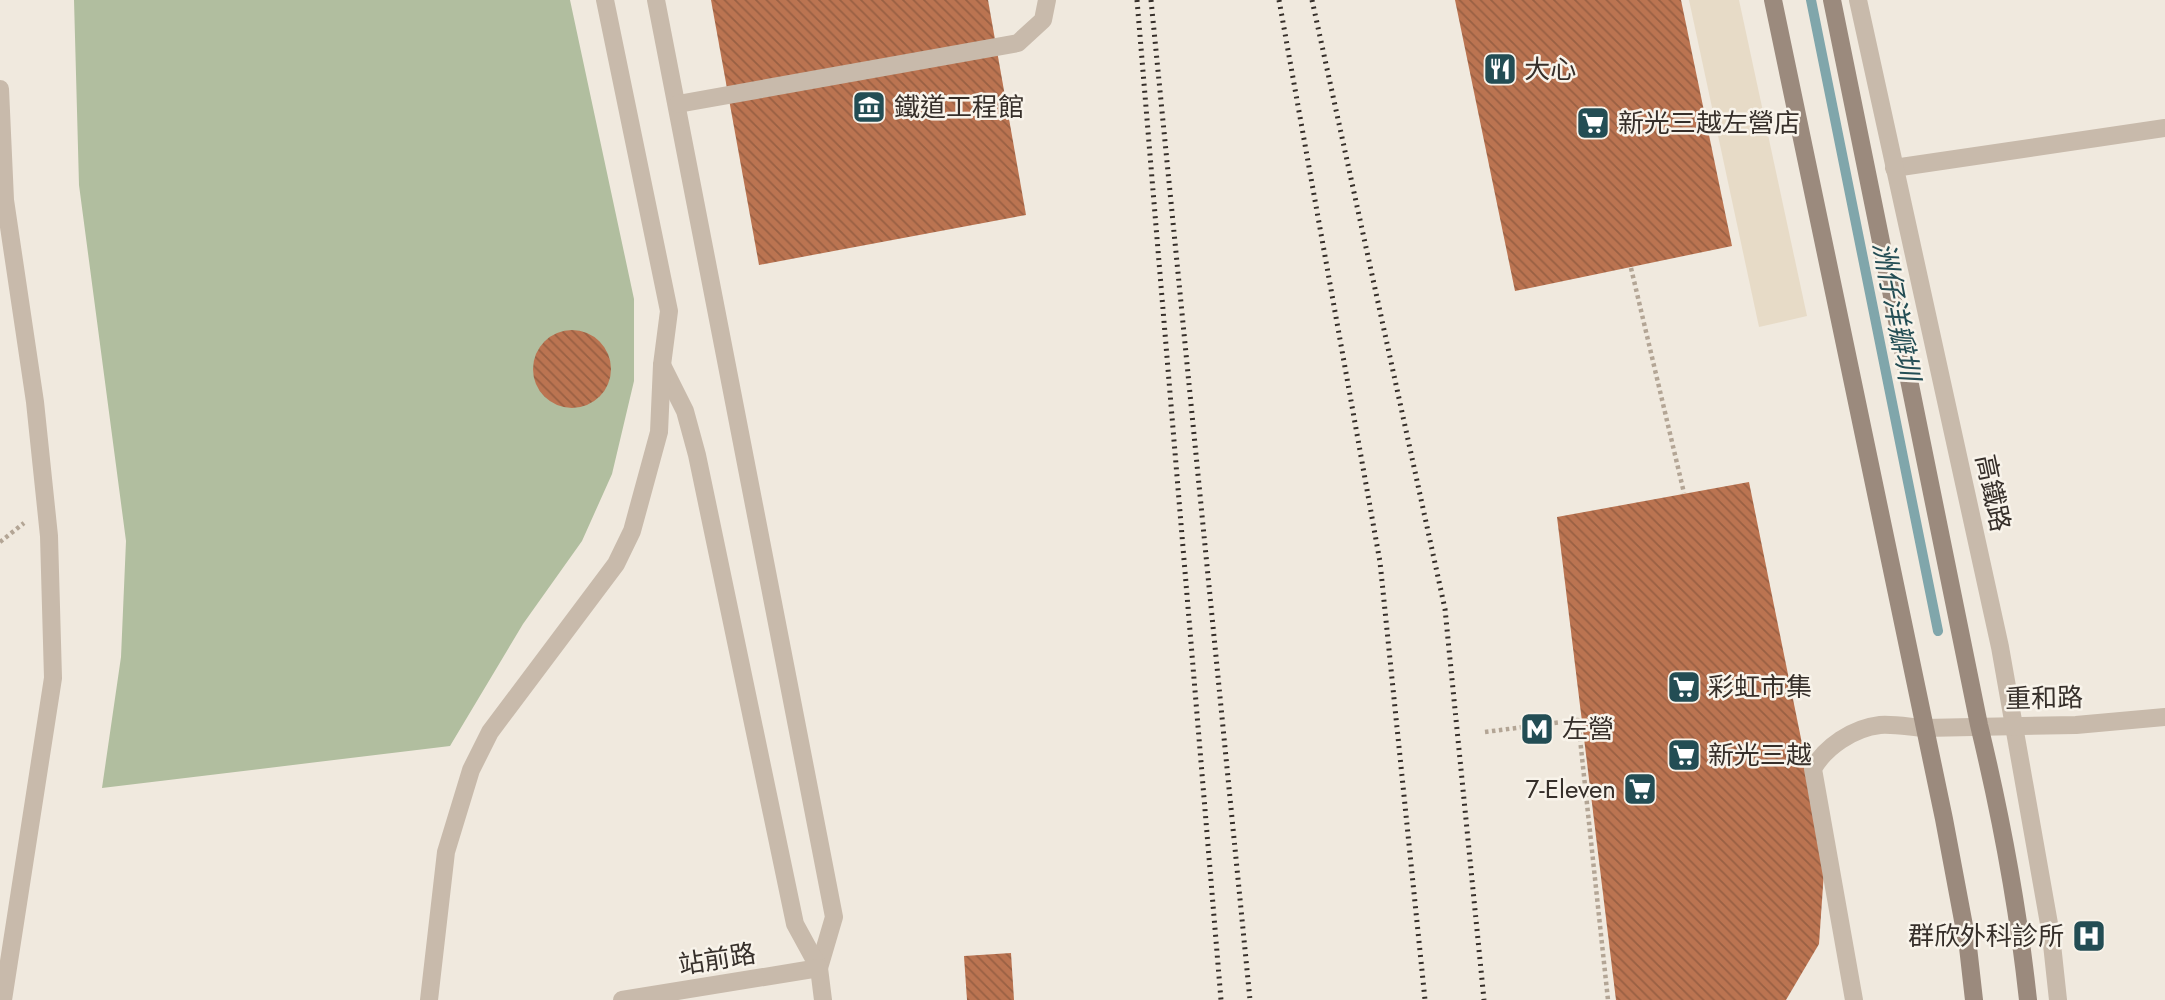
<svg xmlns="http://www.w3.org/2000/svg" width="2165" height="1000" font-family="Jost,'Noto Sans TC',sans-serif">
<defs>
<pattern id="building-back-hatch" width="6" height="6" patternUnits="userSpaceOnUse" patternTransform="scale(1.75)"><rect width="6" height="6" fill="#bb7451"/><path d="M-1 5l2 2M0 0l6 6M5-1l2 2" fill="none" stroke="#996043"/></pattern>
</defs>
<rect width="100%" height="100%" fill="#f0e9de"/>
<!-- grass -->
<polygon fill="#b1be9f" points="74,0 570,0 634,299 634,381 612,474 582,541 523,624 450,746 102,788 121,657 126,541 79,185"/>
<!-- plaza -->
<polygon fill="#e7dbc7" points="1689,0 1739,0 1807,316 1759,327"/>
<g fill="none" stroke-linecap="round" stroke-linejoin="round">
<!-- stream -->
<polyline stroke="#80a6ab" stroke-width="10" points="1811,0 1938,631"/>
</g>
<!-- building -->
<g fill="url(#building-back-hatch)">
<polygon points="711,0 988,0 1026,215 759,265"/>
<polygon points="1455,0 1681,0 1732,246 1515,291"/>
<circle cx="572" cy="369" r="39"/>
<polygon points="1749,482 1825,857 1819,944 1786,1000 1616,1000 1557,517"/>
<polygon points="1011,953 1014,1000 967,1000 964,956"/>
</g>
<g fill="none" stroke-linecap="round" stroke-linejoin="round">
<!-- path -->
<g stroke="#b3a595" stroke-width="4.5" stroke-dasharray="3.5 3.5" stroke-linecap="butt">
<polyline points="1631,268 1684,493"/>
<polyline points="0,542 24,523"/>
<polyline points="1485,732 1578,720 1608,1000"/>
</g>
<!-- lane -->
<g stroke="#c8baab" stroke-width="18">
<polyline points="656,0 834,917 819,968"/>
<polyline points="0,89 5,200 35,402 49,536 53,678 3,1000"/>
<polyline points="678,104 1018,43 1043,20 1047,0"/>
<polyline points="1894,168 2165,128"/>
<polyline points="662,365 685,411 697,455 795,924 819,968"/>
<path d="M1854,1000L1813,769C1825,747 1853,728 1880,725C1894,724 1910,727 1924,728"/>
</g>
<!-- street -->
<g stroke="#c8baab" stroke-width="18">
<polyline points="1858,0 2000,647 2051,935 2058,1000"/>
<polyline points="1924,728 2076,725 2165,717"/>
<polyline points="429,1000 446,852 471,770 490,732 616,564 632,531 659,432 662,365 669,311 605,0"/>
<polyline points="622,1000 819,968 823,1000"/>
</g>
<!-- secondary -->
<g stroke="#9b8a7d" stroke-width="18">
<polyline points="1773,0 1944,819 1968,947 1974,1000"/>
<path d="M1832,0L1979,725C2001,816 2018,907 2028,1000"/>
</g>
<!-- rail -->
<g stroke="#362f2a" stroke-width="5" stroke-dasharray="2 5" stroke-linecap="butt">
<polyline points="1137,0 1221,1000"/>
<polyline points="1151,0 1250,1000"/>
<polyline points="1279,0 1380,562 1425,1000"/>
<polyline points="1312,0 1445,609 1484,1000"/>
</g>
</g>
<!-- icons -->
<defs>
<symbol id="restaurant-square" viewBox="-11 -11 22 22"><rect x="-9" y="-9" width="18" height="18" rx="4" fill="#234d54" stroke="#f8f3ea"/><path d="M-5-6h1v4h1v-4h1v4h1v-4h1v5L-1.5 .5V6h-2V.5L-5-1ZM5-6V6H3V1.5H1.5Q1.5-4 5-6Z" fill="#fff"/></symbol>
<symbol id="museum-square" viewBox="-11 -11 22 22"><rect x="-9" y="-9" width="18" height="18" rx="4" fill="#234d54" stroke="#f8f3ea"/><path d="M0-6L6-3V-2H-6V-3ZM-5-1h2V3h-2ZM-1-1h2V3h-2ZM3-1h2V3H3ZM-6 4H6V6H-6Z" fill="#fff"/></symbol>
<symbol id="supermarket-square" viewBox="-11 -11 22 22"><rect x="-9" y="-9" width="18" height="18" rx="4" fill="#234d54" stroke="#f8f3ea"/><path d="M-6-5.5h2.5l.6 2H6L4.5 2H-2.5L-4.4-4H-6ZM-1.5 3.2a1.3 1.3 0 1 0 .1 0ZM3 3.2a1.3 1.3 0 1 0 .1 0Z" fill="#fff"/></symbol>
<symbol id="metro-square" viewBox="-11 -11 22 22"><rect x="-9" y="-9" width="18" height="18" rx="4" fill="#234d54" stroke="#f8f3ea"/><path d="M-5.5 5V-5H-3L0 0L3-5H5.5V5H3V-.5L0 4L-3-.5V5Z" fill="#fff"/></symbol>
<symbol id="hospital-square" viewBox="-11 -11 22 22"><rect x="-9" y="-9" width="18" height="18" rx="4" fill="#234d54" stroke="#f8f3ea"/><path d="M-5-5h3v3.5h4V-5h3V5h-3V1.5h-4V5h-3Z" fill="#fff"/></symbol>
</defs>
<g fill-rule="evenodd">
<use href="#restaurant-square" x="1481" y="50" width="38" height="38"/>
<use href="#museum-square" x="850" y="88" width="38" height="38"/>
<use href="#supermarket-square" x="1574" y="104" width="38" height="38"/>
<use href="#supermarket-square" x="1665" y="668" width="38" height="38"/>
<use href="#metro-square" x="1518" y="710" width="38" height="38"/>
<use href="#supermarket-square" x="1665" y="736" width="38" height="38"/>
<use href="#supermarket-square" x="1621" y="770" width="38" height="38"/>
<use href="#hospital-square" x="2070" y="917" width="38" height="38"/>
</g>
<g text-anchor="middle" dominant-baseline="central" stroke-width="5" stroke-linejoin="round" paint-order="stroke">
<!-- poi labels -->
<g font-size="26" fill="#362f2a" stroke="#f8f3ea" text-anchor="start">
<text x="1524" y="69">大心</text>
<text x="894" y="107">鐵道工程館</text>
<text x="1618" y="123">新光三越左營店</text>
<text x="1708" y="687">彩虹市集</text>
<text x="1562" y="729">左營</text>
<text x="1708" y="755">新光三越</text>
<text x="1616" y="789" text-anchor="end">7-Eleven</text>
<text x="2064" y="936" text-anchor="end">群欣外科診所</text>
</g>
<!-- street labels -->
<g font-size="26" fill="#362f2a" stroke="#f8f3ea">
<text transform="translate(1993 493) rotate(78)">高鐵路</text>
<text transform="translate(2044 698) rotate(-1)">重和路</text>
<text transform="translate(717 959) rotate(-9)">站前路</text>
</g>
<!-- water labels -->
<g font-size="28" font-style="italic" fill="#234d54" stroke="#f8f3ea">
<text transform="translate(1896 311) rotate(79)">洲仔洋瓣圳</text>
</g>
</g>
</svg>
